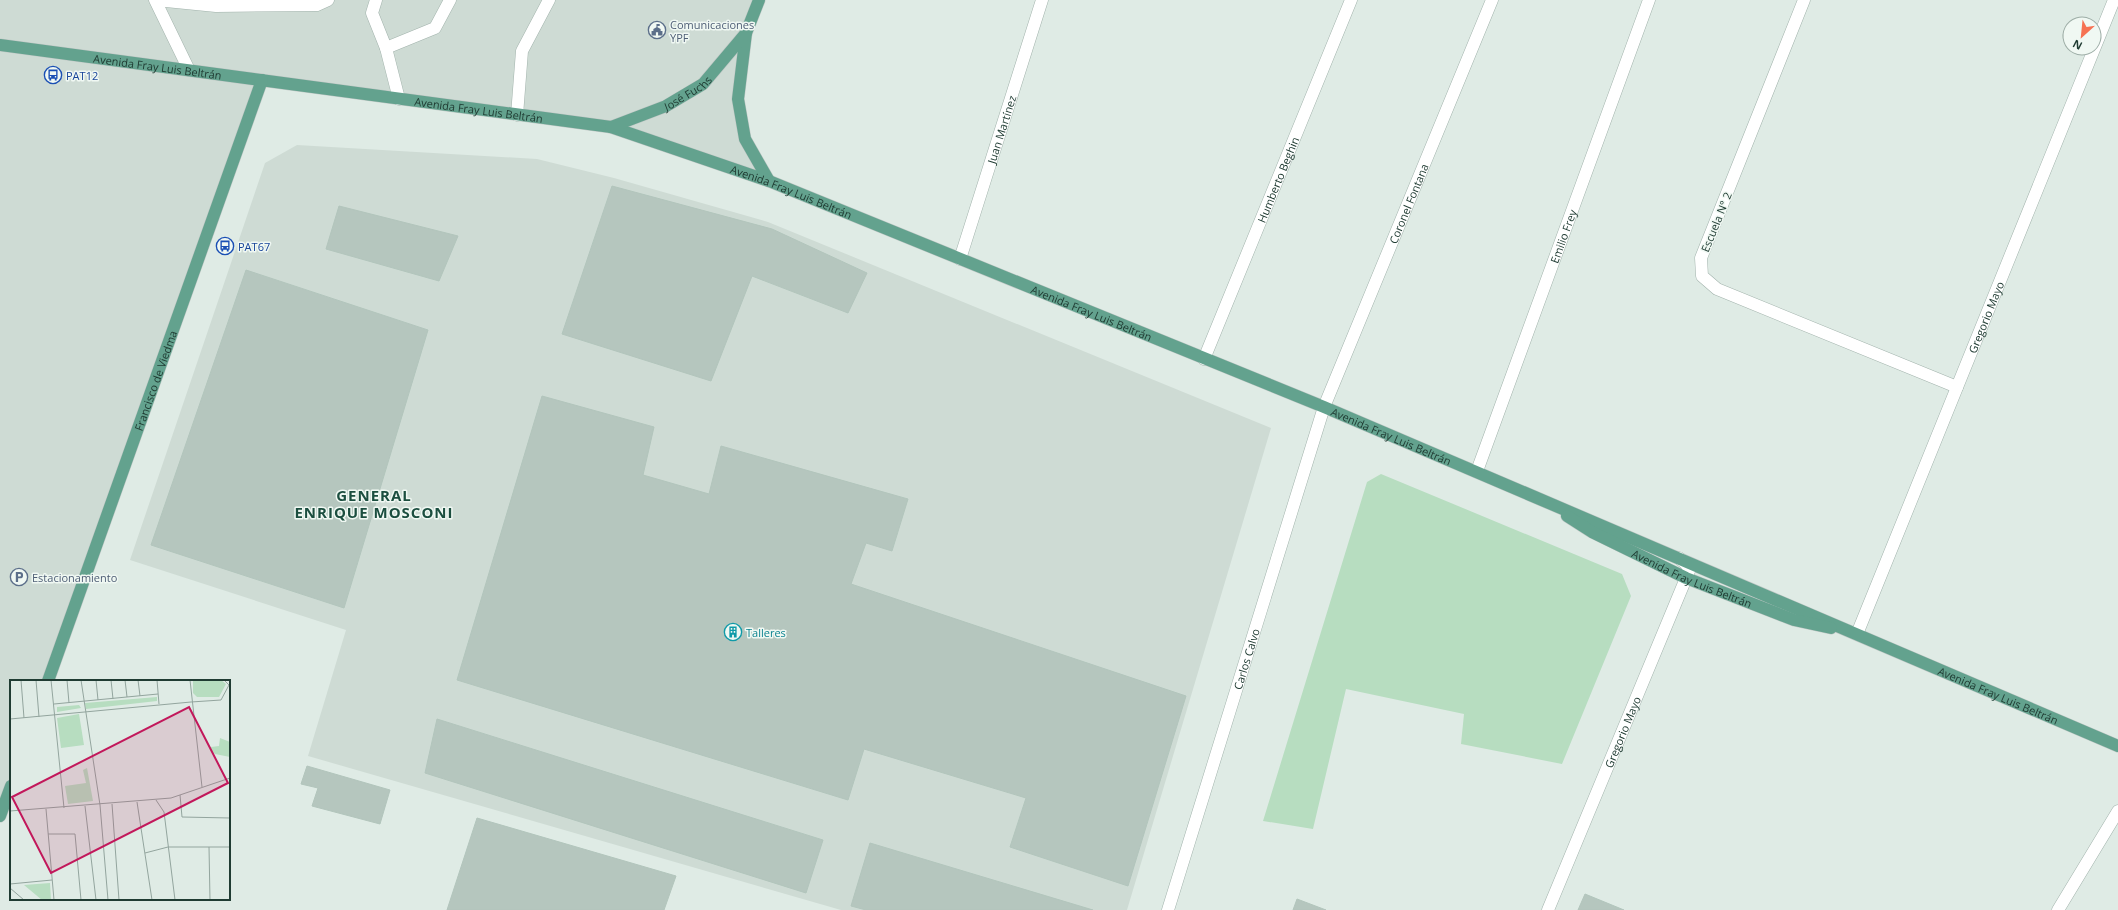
<svg xmlns="http://www.w3.org/2000/svg" width="2118" height="910" font-family="'Open Sans',sans-serif">
<rect width="100%" height="100%" fill="#dfebe5"/>
<!-- built -->
<g fill="#cedbd4">
<polygon points="0,0 759,0 738,99 745,139 769,181 611,127 262,80 48,681 11,681 11,786 0,816"/>
<polygon points="297,145 537,159 614,178 768,222 1271,428 1127,910 841,910 308,756 346,630 130,560 265,163"/>
</g>
<!-- green -->
<polygon fill="#b7ddc0" points="1381,474 1622,574 1631,596 1562,764 1461,744 1464,714 1346,689 1313,829 1263,821 1367,482"/>
<!-- building -->
<g fill="#b5c6be" stroke="#b2c5bc">
<polygon points="612,186 772,229 867,273 848,313 752,276 711,381 562,334"/>
<polygon points="339,206 458,236 439,281 326,249"/>
<polygon points="246,270 428,330 344,608 151,545"/>
<polygon points="542,396 654,427 643,475 709,494 721,446 908,499 892,551 866,543 851,584 1186,696 1128,886 1010,847 1026,798 864,749 848,800 457,680"/>
<polygon points="437,719 823,840 806,893 425,773"/>
<polygon points="307,766 390,790 380,824 312,806 318,788 301,784"/>
<polygon points="477,818 676,876 664,910 447,910"/>
<polygon points="870,843 1093,910 866,910 851,906"/>
<polygon points="1585,894 1624,910 1578,910"/>
<polygon points="1297,899 1326,910 1293,910"/>
</g>
<g fill="none" stroke-linecap="round" stroke-linejoin="round">
<defs>
<g id="minor">
<polyline points="155,0 189,70"/>
<polyline points="156,0 216,6 317,5 328,0"/>
<polyline points="376,0 372,13 386,48 399,99"/>
<polyline points="1804,0 1701,258 1702,276 1717,289 1957,387"/>
<polyline points="386,48 435,28 450,0"/>
<polyline points="517,115 522,51 549,0"/>
<path id="s1" d="M960,259L1042,0"/>
<path id="s2" d="M1204,359L1351,0"/>
<path id="s3" d="M1477,471L1649,0"/>
<path id="s4" d="M1857,634L2114,0"/>
<path id="s5" d="M1168,910L1324,407L1492,0"/>
<path id="s6" d="M1548,910L1689,571L1687,565L1679,558"/>
<polyline points="2058,910 2118,811"/>
</g>
<g id="major">
<polyline points="759,0 746,33 738,99 745,139 769,181"/>
<path id="s7" d="M0,45L611,127L769,181L1324,407L2118,746"/>
<path id="s8" d="M611,127L666,106L703,84L746,33"/>
<path id="s9" d="M1567,516L1592,532L1686,578L1794,620L1831,628"/>
<path id="s10" d="M48,681L262,80"/>
<polyline points="0,816 11,786"/>
</g>
</defs>
<!-- minor casing -->
<use href="#minor" stroke="#a2b3ac" stroke-width="13"/>
<!-- major casing -->
<use href="#major" stroke="#c1c8c6" stroke-width="13"/>
<!-- minor -->
<use href="#minor" stroke="#fff" stroke-width="12"/>
<!-- major -->
<use href="#major" stroke="#63a28e" stroke-width="12"/>
</g>
<!-- icons -->
<defs>
<symbol id="civic-ring" viewBox="-11 -11 22 22"><circle r="9.5" fill="#f0f8f3" stroke="#5c6f8a" stroke-width="1.5"/><path d="M-.6-6.5H3V-4.5H.6V-3L4-1V1h2V6H-6V1h2V-1L-.6-3ZM-1.2 2.5V6h2.4V2.5Z" fill="#5c6f8a"/></symbol>
<symbol id="bus-ring" viewBox="-11 -11 22 22"><circle r="9.5" fill="#f0f8f3" stroke="#1a4fb4" stroke-width="1.5"/><path d="M-5-6H5V4H4V6H2V4H-2V6H-4V4H-5ZM-3.5-4V0h7V-4ZM-3.5 1.2v1.5H-2V1.2ZM2 1.2v1.5H3.5V1.2Z" fill="#1a4fb4"/></symbol>
<symbol id="parking-ring" viewBox="-11 -11 22 22"><circle r="9.5" fill="#f0f8f3" stroke="#5c6f8a" stroke-width="1.5"/><path d="M-3.5-5.5H1a3.5 3.5 0 0 1 0 7H-1V5.5H-3.5ZM-1-3.4V-.6H.8a1.4 1.4 0 0 0 0-2.8Z" fill="#5c6f8a"/></symbol>
<symbol id="building-ring" viewBox="-11 -11 22 22"><circle r="9.5" fill="#f0f8f3" stroke="#0f9aa8" stroke-width="1.5"/><path d="M-4-6H4V6H1V3H-1V6H-4ZM-2.5-4.3h1.7v1.8h-1.7ZM.8-4.3h1.7v1.8H.8ZM-2.5-1h1.7V.8h-1.7ZM.8-1h1.7V.8H.8Z" fill="#0f9aa8"/></symbol>
</defs>
<g fill-rule="evenodd">
<use href="#civic-ring" x="647" y="20" width="20" height="20"/>
<use href="#bus-ring" x="43" y="65" width="20" height="20"/>
<use href="#bus-ring" x="215" y="236" width="20" height="20"/>
<use href="#parking-ring" x="9" y="567" width="20" height="20"/>
<use href="#building-ring" x="723" y="622" width="20" height="20"/>
</g>
<g text-anchor="middle" dominant-baseline="central" stroke-width="3" stroke-linejoin="round" paint-order="stroke">
<!-- service labels -->
<g font-size="11" fill="#4e5e75" stroke="#f0f8f3" text-anchor="start">
<text x="670" y="24">Comunicaciones<tspan x="670" dy="13">YPF</tspan></text>
<text x="32" y="577">Estacionamiento</text>
</g>
<!-- street labels -->
<g font-size="11" fill="#203c33" stroke="#f0f8f3">
<text stroke="none"><textPath href="#s7" startOffset="159">Avenida Fray Luis Beltrán</textPath></text>
<text stroke="none"><textPath href="#s8" startOffset="84">José Fuchs</textPath></text>
<text stroke="none"><textPath href="#s7" startOffset="483">Avenida Fray Luis Beltrán</textPath></text>
<text stroke="none"><textPath href="#s1" startOffset="136">Juan Martínez</textPath></text>
<text stroke="none"><textPath href="#s2" startOffset="194">Humberto Beghin</textPath></text>
<text stroke="none"><textPath href="#s7" startOffset="808">Avenida Fray Luis Beltrán</textPath></text>
<text stroke="none"><textPath href="#s5" startOffset="747">Coronel Fontana</textPath></text>
<text transform="translate(1716 222) rotate(-68)">Escuela N° 2</text>
<text stroke="none"><textPath href="#s3" startOffset="250">Emilio Frey</textPath></text>
<text stroke="none"><textPath href="#s7" startOffset="1132">Avenida Fray Luis Beltrán</textPath></text>
<text stroke="none"><textPath href="#s4" startOffset="342">Gregorio Mayo</textPath></text>
<text stroke="none"><textPath href="#s10" startOffset="319">Francisco de Viedma</textPath></text>
<text stroke="none"><textPath href="#s7" startOffset="1456">Avenida Fray Luis Beltrán</textPath></text>
<text stroke="none"><textPath href="#s9" startOffset="140">Avenida Fray Luis Beltrán</textPath></text>
<text stroke="none"><textPath href="#s5" startOffset="263">Carlos Calvo</textPath></text>
<text stroke="none"><textPath href="#s7" startOffset="2116">Avenida Fray Luis Beltrán</textPath></text>
<text stroke="none"><textPath href="#s6" startOffset="193">Gregorio Mayo</textPath></text>
</g>
<!-- transit labels -->
<g font-size="11" fill="#164399" stroke="#f0f8f3" text-anchor="start">
<text x="66" y="75">PAT12</text>
<text x="238" y="246">PAT67</text>
</g>
<!-- culture labels -->
<g font-size="11" fill="#0d838f" stroke="#f0f8f3" text-anchor="start">
<text x="746" y="632">Talleres</text>
</g>
<!-- district labels -->
<g font-size="15" font-weight="bold" letter-spacing="1" fill="#1b4e3f" stroke="#f0f8f3">
<text x="374" y="495">GENERAL<tspan x="374" dy="17">ENRIQUE MOSCONI</tspan></text>
</g>
</g>
<!-- overview -->
<g transform="translate(10 680)">
<rect width="220" height="220" fill="#dfebe5"/>
<path d="M183,0H211L216,4L209,17H187L183,13ZM147,17V21L76,29L75,23ZM69,25L71,28L47,32V27ZM69,34L74,65L51,68L47,38ZM210,58L220,62V77L205,74L201,71V67L209,66ZM77,88L83,121L58,124L55,106L76,103L73,90ZM40,203L41,220H32L14,205Z" fill="#b7ddc0"/>
<path fill="none" stroke="#93a59e" stroke-width="1" d="M11,0L14,38M26,0L29,37M41,0L54,128M57,0L59,23M71,0L90,125L98,220M86,0L88,20M101,0L103,19M115,0L117,17M128,0L130,16M147,0L149,24M180,0L192,107M181,22L211,20L219,5L214,0M44,24L148,14M0,39L181,22M170,115L172,137L220,138M146,120L154,132L165,220M127,122L142,220M102,124L109,220M75,126L86,220M36,129L44,220M0,131L161,118L220,98M38,154H65L71,220M158,167H220M199,167L200,220M135,173L158,167M0,204L42,200M0,208L14,220"/>
<path fill="#c2185b" fill-opacity="0.15" stroke="#c2185b" stroke-width="2" d="M179,27L218,103L41,193L2,117Z"/>
<rect width="220" height="220" fill="none" stroke="#203c33" stroke-width="2"/>
</g>
<!-- north arrow -->
<g transform="translate(2082 36) rotate(207)"><circle r="19" fill="#f0f8f3" stroke="#9dada6"/>
<path d="M0-3L7 15L0 10L-7 15Z" fill="#f67253"/>
<text y="-6" font-size="11" font-weight="bold" text-anchor="middle" fill="#203c33">N</text>
</g>
</svg>
